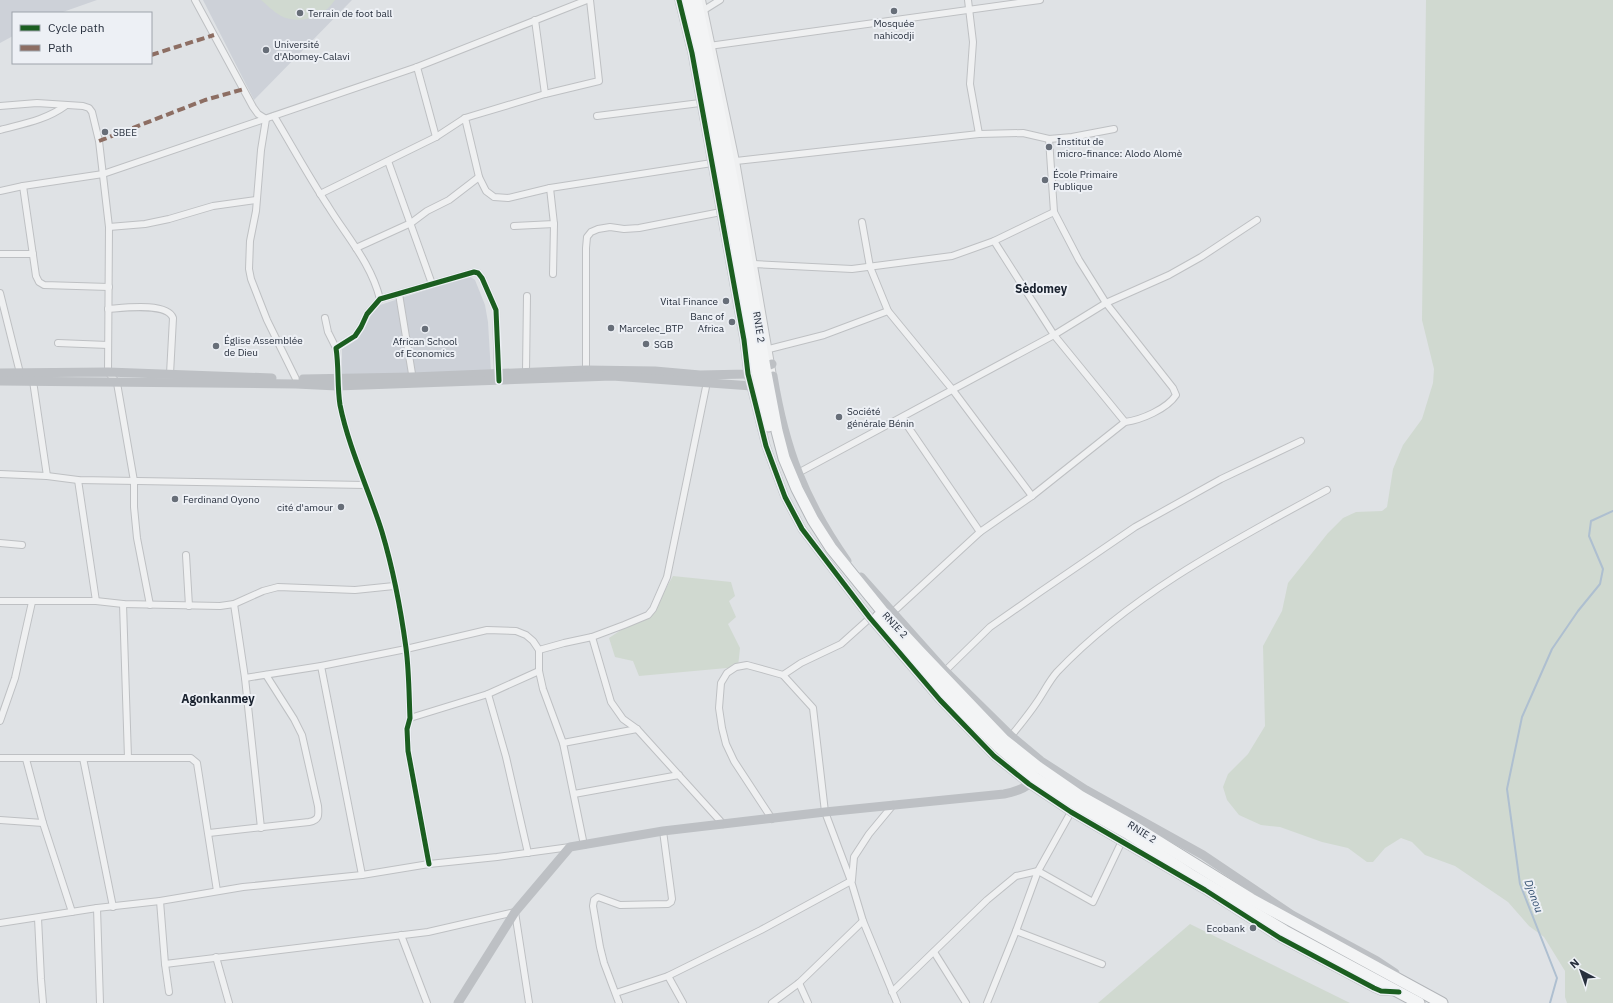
<svg xmlns="http://www.w3.org/2000/svg" width="1613" height="1003" font-family="'IBM Plex Sans',sans-serif">
<rect width="100%" height="100%" fill="#dfe2e5"/>
<!-- built -->
<g fill="#cdd1d8">
<polygon points="0,0 97,0 60,13 13,13 13,36 0,43"/>
<polygon points="203,0 352,0 254,100"/>
<polygon points="469,276 475,280 485,305 488,322 491,373 342,378 342,348 352,343 358,335 369,313 380,305"/>
</g>
<!-- green -->
<g fill="#d0d9d0">
<path d="M261,0H335C324,17 300,25 281,16C274,12 267,5 261,0Z"/>
<polygon points="1426,0 1613,0 1613,1003 1567,1003 1565,997 1565,971 1544,937 1529,926 1508,902 1455,866 1425,855 1412,842 1401,838 1385,848 1373,862 1367,862 1348,848 1322,842 1280,827 1261,825 1239,815 1227,800 1223,787 1228,774 1248,754 1265,726 1263,646 1282,611 1288,583 1328,533 1343,518 1356,512 1382,511 1387,507 1393,469 1403,445 1422,419 1433,383 1434,369 1422,320"/>
<polygon points="673,576 731,582 735,596 729,601 736,617 728,624 740,648 738,667 639,676 633,661 615,657 609,638 624,628 650,616"/>
<polygon points="1190,924 1350,1003 1098,1003"/>
</g>
<g fill="none" stroke-linecap="round" stroke-linejoin="round">
<!-- stream -->
<polyline stroke="#aebfd0" stroke-width="2" points="1550,1003 1557,978 1520,884 1507,789 1522,717 1552,649 1578,611 1600,584 1603,569 1589,536 1591,521 1613,511"/>
<defs>
<g id="street">
<polyline points="195,0 253,107 258,114 266,119 261,150 256,211 250,241 249,269 251,279 267,320 296,379"/>
<polyline points="702,0 736,161 773,376"/>
<polyline points="968,0 973,42 970,84 979,134"/>
<polyline points="704,10 720,0"/>
<polyline points="535,20 545,94"/>
<polyline points="709,46 1040,0"/>
<polyline points="417,67 436,137"/>
<polyline points="0,106 37,103 83,106 89,108 92,112 99,141 109,227 108,372 117,383 134,481 134,507 137,538 150,605"/>
<path d="M274,116C292,146 309,177 328,206C347,237 371,263 380,299"/>
<polyline points="597,116 700,103"/>
<polyline points="465,118 479,177 486,191 494,197 508,198 550,188 712,163"/>
<path d="M0,130C22,124 46,120 65,106"/>
<polyline points="388,161 432,284"/>
<polyline points="736,161 979,134 1023,133 1049,139 1072,137 1114,129"/>
<polyline points="23,186 36,276 39,282 44,285 109,287"/>
<polyline points="0,191 23,186 103,174 417,67 587,0"/>
<polyline points="320,194 436,137 465,118 545,94 599,81 590,0"/>
<polyline points="862,222 870,267 888,311 952,389 1032,496"/>
<polyline points="514,226 554,224 550,188"/>
<polyline points="109,227 145,224 169,219 213,206 256,200"/>
<polyline points="994,241 1054,335 1125,422"/>
<polyline points="356,248 411,223 427,211 449,200 479,177"/>
<polyline points="0,254 33,254"/>
<polyline points="753,264 852,269 952,256 994,241 1054,212"/>
<polyline points="553,274 554,224"/>
<polyline points="0,293 20,373"/>
<polyline points="399,294 413,380"/>
<path d="M108,309C123,308 167,302 173,318L170,374"/>
<polyline points="325,318 328,332 336,348"/>
<polyline points="58,343 108,345"/>
<polyline points="769,349 824,335 888,311"/>
<polyline points="586,370 586,248 587,237 591,232 598,229 610,227 624,229 639,228 721,212"/>
<polyline points="526,372 527,296"/>
<polyline points="33,381 47,476"/>
<polyline points="902,418 980,532"/>
<polyline points="798,473 1054,335 1106,303 1169,275 1201,257 1257,220"/>
<polyline points="0,474 47,476 78,480 365,485"/>
<polyline points="78,480 96,601"/>
<polyline points="0,543 22,545"/>
<polyline points="186,555 189,606"/>
<polyline points="0,601 96,601 123,604 220,606 234,604 263,591 278,587 355,590 394,586"/>
<polyline points="123,604 128,758"/>
<polyline points="234,604 245,678 261,828"/>
<path d="M892,613L980,532L1032,496L1125,422C1141,420 1167,409 1176,395L1173,388L1106,303L1079,260L1054,212L1049,139"/>
<polyline points="592,637 611,702 623,719 637,729 723,824"/>
<polyline points="539,650 564,643 592,637 624,625 648,615 653,609 667,577 707,382"/>
<polyline points="321,666 362,875"/>
<polyline points="945,671 990,627 1040,592 1135,527 1221,479 1301,441"/>
<polyline points="783,675 801,663 841,644 870,618"/>
<polyline points="245,678 321,666 406,649 487,630 516,631 526,635 533,641 539,650 539,671 543,689 563,743 584,845"/>
<polyline points="488,694 506,757 528,853"/>
<polyline points="410,718 488,694 539,671"/>
<polyline points="0,721 15,678 32,602"/>
<path d="M1011,736C1020,725 1029,714 1037,702C1044,692 1049,681 1057,672C1131,594 1233,541 1327,490"/>
<polyline points="563,743 637,729"/>
<polyline points="0,758 191,758 197,763 217,891"/>
<polyline points="83,758 113,907"/>
<polyline points="26,759 43,823 72,912"/>
<polyline points="574,794 679,775"/>
<polyline points="772,819 734,761 726,744 722,728 719,708 721,683 727,673 736,667 747,665 783,675 813,708 825,812 851,881 863,921 897,1003"/>
<polyline points="0,820 43,823"/>
<path d="M209,833L309,822C319,820 319,816 318,806L302,735L294,719L266,675"/>
<path d="M429,864L408,751L407,729L410,718C409,695 409,671 406,648C401,611 393,569 382,532C369,490 349,449 340,405C337,386 339,367 336,348L355,336L361,327L367,314L380,299L474,272L478,273L482,278L496,310L498,377"/>
<polyline points="852,880 854,857 869,834 893,805"/>
<polyline points="160,901 165,964 169,992"/>
<polyline points="97,908 100,1003"/>
<polyline points="38,918 41,979 43,1003"/>
<polyline points="0,923 97,908 160,901 243,887 362,875 429,864 497,857 570,847"/>
<polyline points="1016,931 1102,964"/>
<polyline points="401,935 427,1003"/>
<polyline points="934,952 966,1003"/>
<polyline points="216,957 229,1003"/>
<polyline points="165,964 428,932 515,912 529,1003"/>
<polyline points="668,976 683,1003"/>
<polyline points="799,983 808,1003"/>
<polyline points="892,992 987,900 1016,876 1038,871 1093,902 1122,841"/>
<polyline points="616,993 668,976 761,930 851,881"/>
<polyline points="619,1003 604,963 600,947 593,906 594,900 598,897 620,905 668,904 671,902 672,899 663,831"/>
<polyline points="772,1003 799,983 863,921"/>
<polyline points="987,1003 1016,931 1038,871 1071,812"/>
</g>
<g id="highway">
<polyline points="687,0 699,50 732,221 757,371 769,426"/>
<polyline points="696,0 718,105 741,226 765,368 777,431 784,458 797,489 813,520 831,548 882,611 919,651 1004,740 1038,767 1080,796 1130,824 1251,899 1442,1003"/>
<polyline points="878,617 943,691 1000,748 1034,777 1077,805 1127,833 1193,876 1285,931 1419,1003"/>
</g>
</defs>
<!-- street casing -->
<use href="#street" stroke="#bec0c3" stroke-width="8"/>
<!-- highway casing -->
<use href="#highway" stroke="#b2b5b9" stroke-width="13"/>
<!-- street -->
<use href="#street" stroke="#eff0f1" stroke-width="6"/>
<!-- secondary -->
<g stroke="#bdc0c4" stroke-width="9">
<polyline points="679,0 692,53 712,163 744,340 748,374 766,446 785,497 802,529 870,618 940,700 994,756 1029,784 1071,812 1205,890 1280,938 1374,988 1381,991 1397,992"/>
<polyline points="0,373 108,372 272,378"/>
<polyline points="303,379 412,377 586,370 655,371 700,375 748,374 772,364"/>
<path d="M0,381L296,384L337,386L612,376L752,386L773,376C785,449 804,500 847,561"/>
<polyline points="861,577 945,671 1011,736 1041,761 1086,790 1203,855 1292,915 1377,961 1395,973"/>
<path d="M458,1003L515,912L570,847L663,831L825,812L1004,794C1013,792 1026,789 1032,781"/>
</g>
<!-- highway -->
<use href="#highway" stroke="#f3f4f5" stroke-width="11"/>
<!-- quiet -->
<g stroke="#8d6e63" stroke-width="4" stroke-dasharray="8 4" stroke-linecap="butt">
<polyline points="151,55 214,35"/>
<polyline points="99,141 205,100 244,89"/>
</g>
<defs>
<g id="cycleway">
<polyline points="679,0 692,53 712,163 744,340 748,374 766,446 785,497 802,529 870,618 940,700 994,756 1029,784 1071,812 1205,890 1280,938 1374,988 1381,991 1399,992"/>
<path d="M429,864L408,751L407,729L410,718C409,695 409,671 406,648C401,611 393,569 382,532C369,490 349,449 340,405C337,386 339,367 336,348L355,336L361,327L367,314L380,299L474,272L478,273L482,278L496,310L499,381"/>
</g>
</defs>
<!-- cycleway casing -->
<use href="#cycleway" stroke="#edf0f5" stroke-width="8"/>
<!-- cycleway -->
<use href="#cycleway" stroke="#1b5e20" stroke-width="5"/>
</g>
<!-- markers -->
<g fill="#676e78" stroke="#edf0f5" stroke-width="1.5">
<circle cx="894" cy="11" r="4"/>
<circle cx="300" cy="13" r="4"/>
<circle cx="266" cy="50" r="4"/>
<circle cx="105" cy="132" r="4"/>
<circle cx="1049" cy="147" r="4"/>
<circle cx="1045" cy="180" r="4"/>
<circle cx="726" cy="301" r="4"/>
<circle cx="732" cy="322" r="4"/>
<circle cx="611" cy="328" r="4"/>
<circle cx="425" cy="329" r="4"/>
<circle cx="646" cy="344" r="4"/>
<circle cx="216" cy="346" r="4"/>
<circle cx="839" cy="417" r="4"/>
<circle cx="175" cy="499" r="4"/>
<circle cx="341" cy="507" r="4"/>
<circle cx="1253" cy="928" r="4"/>
</g>
<g text-anchor="middle" dominant-baseline="central" stroke-width="4" stroke-linejoin="round" paint-order="stroke">
<!-- poi labels -->
<g font-size="10" fill="#272f3d" stroke="#edf0f5" text-anchor="start">
<text x="308" y="13">Terrain de foot ball</text>
<text x="894" y="23" text-anchor="middle">Mosquée<tspan x="894" dy="12">nahicodji</tspan></text>
<text x="274" y="44">Université<tspan x="274" dy="12">d'Abomey-Calavi</tspan></text>
<text x="113" y="132">SBEE</text>
<text x="1057" y="141">Institut de<tspan x="1057" dy="12">micro-finance: Alodo Alomè</tspan></text>
<text x="1053" y="174">École Primaire<tspan x="1053" dy="12">Publique</tspan></text>
<text x="718" y="301" text-anchor="end">Vital Finance</text>
<text x="724" y="316" text-anchor="end">Banc of<tspan x="724" dy="12">Africa</tspan></text>
<text x="619" y="328">Marcelec_BTP</text>
<text x="224" y="340">Église Assemblée<tspan x="224" dy="12">de Dieu</tspan></text>
<text x="425" y="341" text-anchor="middle">African School<tspan x="425" dy="12">of Economics</tspan></text>
<text x="654" y="344">SGB</text>
<text x="847" y="411">Société<tspan x="847" dy="12">générale Bénin</tspan></text>
<text x="183" y="499">Ferdinand Oyono</text>
<text x="333" y="507" text-anchor="end">cité d'amour</text>
<text x="1245" y="928" text-anchor="end">Ecobank</text>
</g>
<!-- street labels -->
<g font-size="10" fill="#272f3d" stroke="#edf0f5">
<text transform="translate(759 327) rotate(81)">RNIE 2</text>
<text transform="translate(895 625) rotate(47)">RNIE 2</text>
<text transform="translate(1142 832) rotate(32)">RNIE 2</text>
</g>
<!-- water labels -->
<g font-size="11" font-style="italic" fill="#324f70" stroke="#edf0f5">
<text transform="translate(1534 896) rotate(70)">Djonou</text>
</g>
<!-- quarter labels -->
<g font-size="12" font-weight="bold" fill="#19212e" stroke="#edf0f5">
<text x="1041" y="288">Sèdomey</text>
<text x="218" y="698">Agonkanmey</text>
</g>
</g>
<!-- legend -->
<rect x="12" y="12" width="140" height="52" fill="#edf0f5" stroke="#9ea3ab"/>
<rect x="20" y="25" width="20" height="6" fill="#1b5e20" stroke="#9ea3ab"/>
<text x="48" y="32" font-size="12" fill="#272f3d">Cycle path</text>
<rect x="20" y="45" width="20" height="6" fill="#8d6e63" stroke="#9ea3ab"/>
<text x="48" y="52" font-size="12" fill="#272f3d">Path</text>
<!-- north arrow -->
<g transform="translate(1581 971) rotate(319)" stroke="#edf0f5" stroke-width="3" paint-order="stroke">
<path d="M0-3L7 15L0 10L-7 15Z" fill="#272f3d"/>
<text y="-6" font-size="11" font-weight="bold" text-anchor="middle" fill="#272f3d">N</text>
</g>
</svg>
